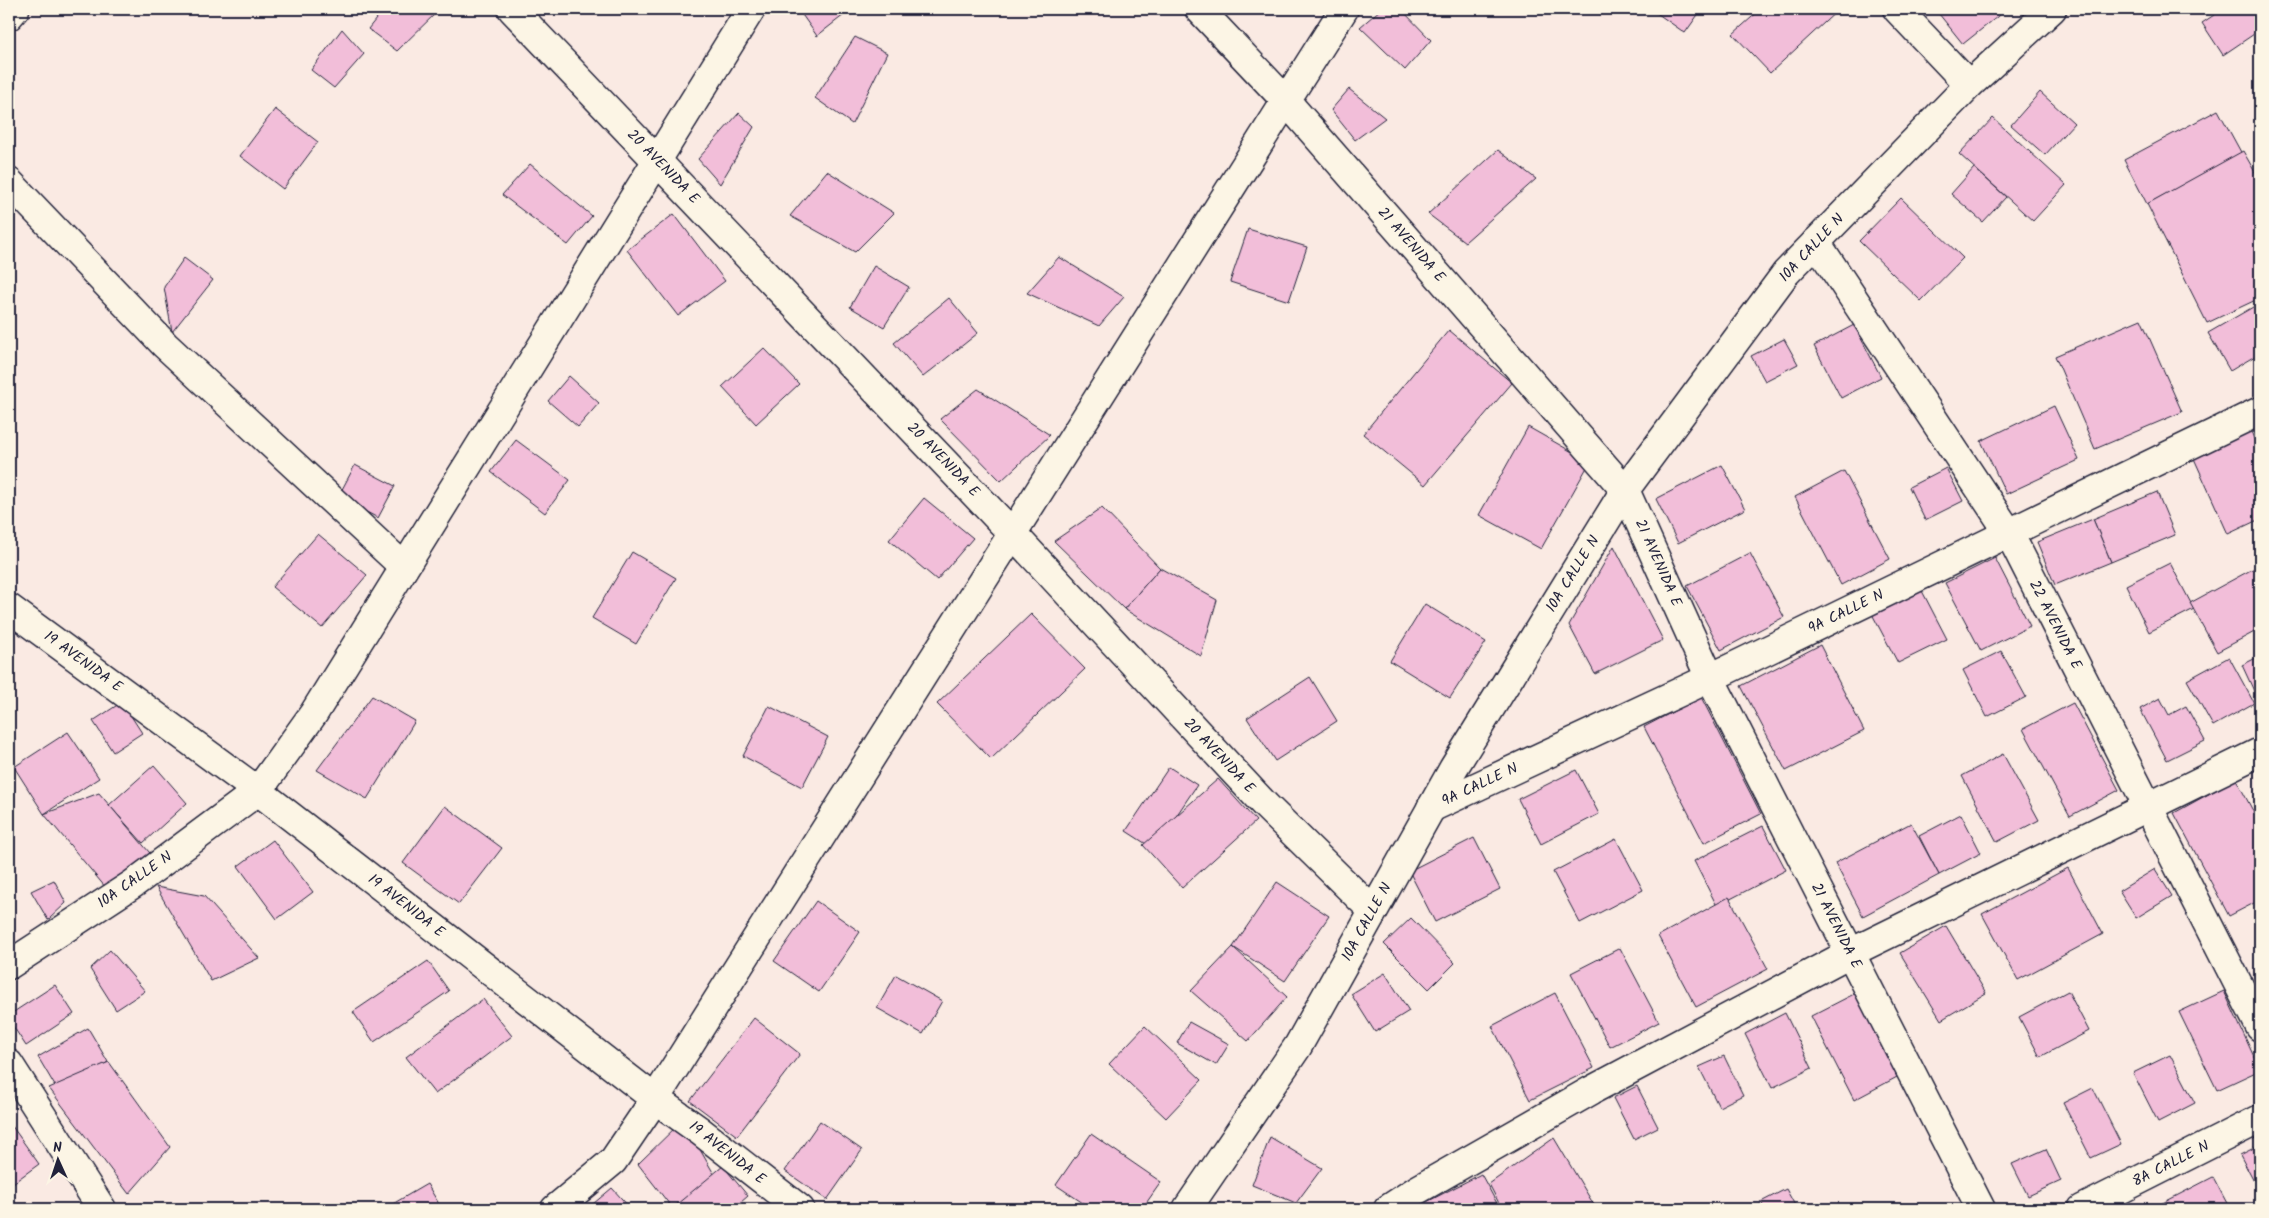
<svg xmlns="http://www.w3.org/2000/svg" width="2269" height="1218" font-family="Kalam,sans-serif">
<rect width="100%" height="100%" fill="#faeae3"/>
<filter id="ink" filterUnits="userSpaceOnUse"><feTurbulence type="fractalNoise" baseFrequency=".02" numOctaves="2"/><feDisplacementMap in="SourceGraphic" scale="10" xChannelSelector="R" yChannelSelector="G"/><feConvolveMatrix kernelMatrix="1 2 1 2 8 2 1 2 1" color-interpolation-filters="sRGB"/></filter>
<g filter="url(#ink)">
<!-- building -->
<g fill="#f2bed9" stroke="#22223b">
<polygon points="384,9 440,9 397,51 368,29"/>
<polygon points="798,9 846,9 849,11 817,36"/>
<polygon points="1381,9 1401,9 1431,40 1405,70 1360,27"/>
<polygon points="1651,9 1702,9 1685,33"/>
<polygon points="1761,9 1839,9 1770,73 1733,34"/>
<polygon points="1935,9 2007,9 1963,44"/>
<polygon points="2223,9 2260,9 2260,30 2223,55 2202,23"/>
<polygon points="342,29 364,54 334,88 311,70"/>
<polygon points="855,37 887,53 852,124 815,98"/>
<polygon points="1349,89 1385,118 1355,140 1331,110"/>
<polygon points="2040,92 2074,123 2045,155 2011,125"/>
<polygon points="275,109 318,142 283,189 240,156"/>
<polygon points="2218,110 2242,154 2147,204 2124,160"/>
<polygon points="739,113 754,127 720,184 698,159"/>
<polygon points="1993,118 2066,185 2033,221 1959,154"/>
<polygon points="1498,150 1536,179 1465,242 1428,214"/>
<polygon points="2243,151 2260,181 2260,298 2207,323 2147,204"/>
<polygon points="530,164 592,216 568,245 502,195"/>
<polygon points="1974,168 2006,197 1983,222 1951,194"/>
<polygon points="827,171 894,213 855,252 790,216"/>
<polygon points="1901,198 1963,258 1921,301 1859,241"/>
<polygon points="674,214 725,281 678,316 627,250"/>
<polygon points="1248,229 1307,247 1289,301 1230,282"/>
<polygon points="1059,257 1124,297 1099,326 1027,293"/>
<polygon points="184,258 213,280 172,332 164,287"/>
<polygon points="874,266 909,287 884,327 850,307"/>
<polygon points="949,298 978,333 923,377 894,343"/>
<polygon points="2260,303 2260,353 2230,371 2208,333"/>
<polygon points="2141,319 2182,412 2095,449 2055,356"/>
<polygon points="1854,325 1881,377 1841,398 1814,346"/>
<polygon points="1449,330 1512,383 1425,485 1363,434"/>
<polygon points="1784,339 1798,364 1765,381 1751,356"/>
<polygon points="764,348 799,384 756,424 722,387"/>
<polygon points="569,376 599,403 578,427 548,401"/>
<polygon points="978,389 1050,435 1001,481 940,419"/>
<polygon points="2054,406 2079,460 2006,494 1981,441"/>
<polygon points="1528,427 1590,462 1541,549 1479,515"/>
<polygon points="2250,429 2260,453 2260,519 2228,534 2192,454"/>
<polygon points="516,440 570,480 545,513 491,472"/>
<polygon points="355,465 395,486 378,518 338,497"/>
<polygon points="1722,465 1745,509 1678,543 1656,499"/>
<polygon points="1946,468 1963,501 1925,520 1909,487"/>
<polygon points="1844,471 1890,559 1841,585 1795,497"/>
<polygon points="2157,492 2175,535 2111,562 2093,519"/>
<polygon points="924,498 973,538 937,580 889,540"/>
<polygon points="1102,508 1160,568 1124,609 1054,541"/>
<polygon points="2093,519 2111,562 2055,585 2037,542"/>
<polygon points="318,534 367,575 322,628 272,587"/>
<polygon points="1614,546 1663,640 1595,674 1569,625"/>
<polygon points="632,552 676,578 636,644 592,618"/>
<polygon points="1750,553 1784,617 1721,650 1687,586"/>
<polygon points="1995,558 2030,626 1981,651 1945,583"/>
<polygon points="2170,563 2194,609 2149,632 2126,585"/>
<polygon points="2260,565 2260,629 2217,652 2190,603"/>
<polygon points="1160,568 1217,600 1201,656 1124,609"/>
<polygon points="1921,589 1947,639 1898,663 1872,614"/>
<polygon points="1425,604 1486,642 1450,698 1390,661"/>
<polygon points="1031,614 1085,669 991,759 937,704"/>
<polygon points="1820,645 1864,731 1786,771 1741,686"/>
<polygon points="2001,651 2026,697 1987,717 1963,670"/>
<polygon points="2260,656 2260,704 2242,665"/>
<polygon points="2229,657 2254,703 2213,726 2187,680"/>
<polygon points="1310,677 1337,721 1275,761 1247,718"/>
<polygon points="372,696 415,721 367,799 317,770"/>
<polygon points="1701,697 1761,814 1704,843 1644,727"/>
<polygon points="2160,698 2169,715 2186,706 2205,741 2167,760 2140,709"/>
<polygon points="122,702 142,733 113,752 93,721"/>
<polygon points="2073,703 2119,790 2070,816 2023,729"/>
<polygon points="769,706 828,737 802,787 743,756"/>
<polygon points="68,732 99,778 44,814 14,767"/>
<polygon points="2003,754 2039,820 1997,842 1962,776"/>
<polygon points="154,765 187,803 143,843 109,805"/>
<polygon points="1169,767 1197,785 1154,849 1126,831"/>
<polygon points="1576,770 1599,814 1541,844 1518,799"/>
<polygon points="1218,779 1256,821 1182,888 1143,845"/>
<polygon points="2236,779 2260,824 2260,900 2229,916 2174,813"/>
<polygon points="99,793 155,859 106,888 44,814"/>
<polygon points="445,806 502,848 459,904 403,863"/>
<polygon points="1961,814 1981,853 1939,875 1919,836"/>
<polygon points="1911,823 1939,875 1863,916 1835,863"/>
<polygon points="1763,826 1786,870 1717,906 1694,861"/>
<polygon points="1474,838 1500,889 1435,922 1409,871"/>
<polygon points="1616,839 1643,890 1580,923 1553,872"/>
<polygon points="273,840 313,892 277,919 238,866"/>
<polygon points="2068,868 2103,934 2018,980 1982,914"/>
<polygon points="2155,869 2172,896 2136,918 2119,891"/>
<polygon points="54,880 66,903 48,920 31,891"/>
<polygon points="1277,882 1329,916 1285,981 1233,947"/>
<polygon points="156,887 204,896 259,958 211,981"/>
<polygon points="1729,897 1768,969 1696,1007 1658,936"/>
<polygon points="816,901 860,932 819,992 774,961"/>
<polygon points="1411,918 1455,963 1429,989 1384,944"/>
<polygon points="1946,926 1986,993 1941,1020 1900,953"/>
<polygon points="1233,947 1287,997 1248,1041 1191,991"/>
<polygon points="1620,948 1659,1022 1610,1047 1571,973"/>
<polygon points="110,950 145,991 116,1010 90,969"/>
<polygon points="428,961 449,991 374,1042 353,1012"/>
<polygon points="1385,973 1409,1011 1375,1032 1351,994"/>
<polygon points="896,975 942,1001 923,1034 877,1008"/>
<polygon points="55,985 74,1014 26,1046 9,1020 9,1015"/>
<polygon points="2068,991 2089,1031 2040,1057 2019,1017"/>
<polygon points="2224,991 2260,1070 2217,1090 2179,1012"/>
<polygon points="1555,993 1594,1068 1530,1100 1492,1026"/>
<polygon points="1856,993 1899,1076 1854,1100 1811,1016"/>
<polygon points="483,999 512,1036 435,1094 406,1057"/>
<polygon points="1785,1013 1812,1068 1772,1088 1745,1034"/>
<polygon points="754,1018 800,1054 737,1136 690,1101"/>
<polygon points="1189,1022 1229,1044 1216,1065 1177,1043"/>
<polygon points="1145,1026 1202,1080 1166,1118 1109,1064"/>
<polygon points="88,1028 108,1062 58,1091 38,1057"/>
<polygon points="2170,1055 2195,1103 2158,1122 2133,1073"/>
<polygon points="1724,1056 1743,1095 1719,1107 1699,1067"/>
<polygon points="109,1062 170,1147 129,1194 49,1088"/>
<polygon points="1637,1086 1658,1127 1634,1139 1613,1098"/>
<polygon points="2093,1088 2121,1144 2091,1158 2063,1103"/>
<polygon points="683,1120 714,1174 680,1209 673,1209 638,1164"/>
<polygon points="820,1121 862,1150 827,1200 785,1171"/>
<polygon points="9,1122 39,1164 9,1186"/>
<polygon points="1091,1134 1161,1182 1142,1209 1092,1209 1056,1185"/>
<polygon points="1270,1137 1322,1168 1296,1203 1252,1185"/>
<polygon points="1554,1138 1594,1205 1586,1209 1502,1209 1489,1184"/>
<polygon points="2260,1145 2260,1193 2240,1155"/>
<polygon points="2046,1149 2061,1181 2028,1196 2012,1164"/>
<polygon points="723,1166 748,1196 733,1209 671,1209"/>
<polygon points="1481,1174 1500,1209 1413,1209"/>
<polygon points="2213,1177 2230,1209 2151,1209"/>
<polygon points="427,1184 442,1209 384,1209"/>
<polygon points="612,1188 631,1209 587,1209"/>
<polygon points="1786,1189 1797,1209 1765,1209 1761,1202"/>
</g>
<g fill="none" stroke-linecap="round" stroke-linejoin="round">
<defs>
<g id="minor">
<polyline points="512,9 1012,533 1266,806 1373,911"/>
<polyline points="1199,9 1287,102 1625,490 1710,678 1981,1209"/>
<polyline points="1897,9 1969,85"/>
<polyline points="9,16 15,9"/>
<polyline points="9,182 165,345 404,567"/>
<polyline points="1816,242 2009,533 2260,1027"/>
<polyline points="9,608 258,791 655,1099 700,1131 800,1209"/>
<polyline points="1431,808 1710,678 2260,411"/>
<polyline points="9,965 133,884 258,791 314,713 751,9"/>
<polyline points="9,1064 102,1209"/>
<polyline points="555,1209 613,1161 655,1099 1344,9"/>
<polyline points="1187,1209 1298,1046 1453,769 1625,490 1786,273 1969,85 2052,9"/>
<polyline points="1388,1209 1417,1190 1592,1090 1850,953 2260,752"/>
<polyline points="2082,1209 2260,1119"/>
</g>
</defs>
<!-- minor casing -->
<use href="#minor" stroke="#22223b" stroke-width="31"/>
<!-- minor -->
<use href="#minor" stroke="#fcf5e5" stroke-width="28"/>
</g>
</g>
<g text-anchor="middle" dominant-baseline="central" stroke-width="4.5" stroke-linejoin="round" paint-order="stroke">
<!-- street labels -->
<g font-size="15" fill="#22223b" stroke="#fcf5e5">
<text transform="translate(663 167) rotate(46)">20 AVENIDA E</text>
<text transform="translate(1411 245) rotate(49)">21 AVENIDA E</text>
<text transform="translate(1812 248) rotate(-47)">10A CALLE N</text>
<text transform="translate(943 460) rotate(46)">20 AVENIDA E</text>
<text transform="translate(1658 563) rotate(66)">21 AVENIDA E</text>
<text transform="translate(1573 574) rotate(-58)">10A CALLE N</text>
<text transform="translate(1846 612) rotate(-26)">9A CALLE N</text>
<text transform="translate(2055 625) rotate(63)">22 AVENIDA E</text>
<text transform="translate(83 662) rotate(36)">19 AVENIDA E</text>
<text transform="translate(1219 756) rotate(47)">20 AVENIDA E</text>
<text transform="translate(1480 785) rotate(-25)">9A CALLE N</text>
<text transform="translate(135 880) rotate(-35)">10A CALLE N</text>
<text transform="translate(406 906) rotate(38)">19 AVENIDA E</text>
<text transform="translate(1367 922) rotate(-61)">10A CALLE N</text>
<text transform="translate(1836 926) rotate(63)">21 AVENIDA E</text>
<text transform="translate(727 1153) rotate(38)">19 AVENIDA E</text>
<text transform="translate(2171 1164) rotate(-27)">8A CALLE N</text>
</g>
</g>
<!-- margin -->
<rect width="2269" height="1218" fill="none" stroke="#fcf5e5" stroke-width="30"/>
<rect x="15" y="15" width="2239" height="1188" fill="none" stroke="#22223b" stroke-width="2" filter="url(#ink)"/>
<!-- north arrow -->
<g transform="translate(58 1160) rotate(357)" stroke="#fcf5e5" stroke-width="4" paint-order="stroke">
<path d="M0-4L9 19L0 12L-9 19Z" fill="#22223b"/>
<text y="-8" font-size="14" font-weight="bold" text-anchor="middle" fill="#22223b">N</text>
</g>
</svg>
